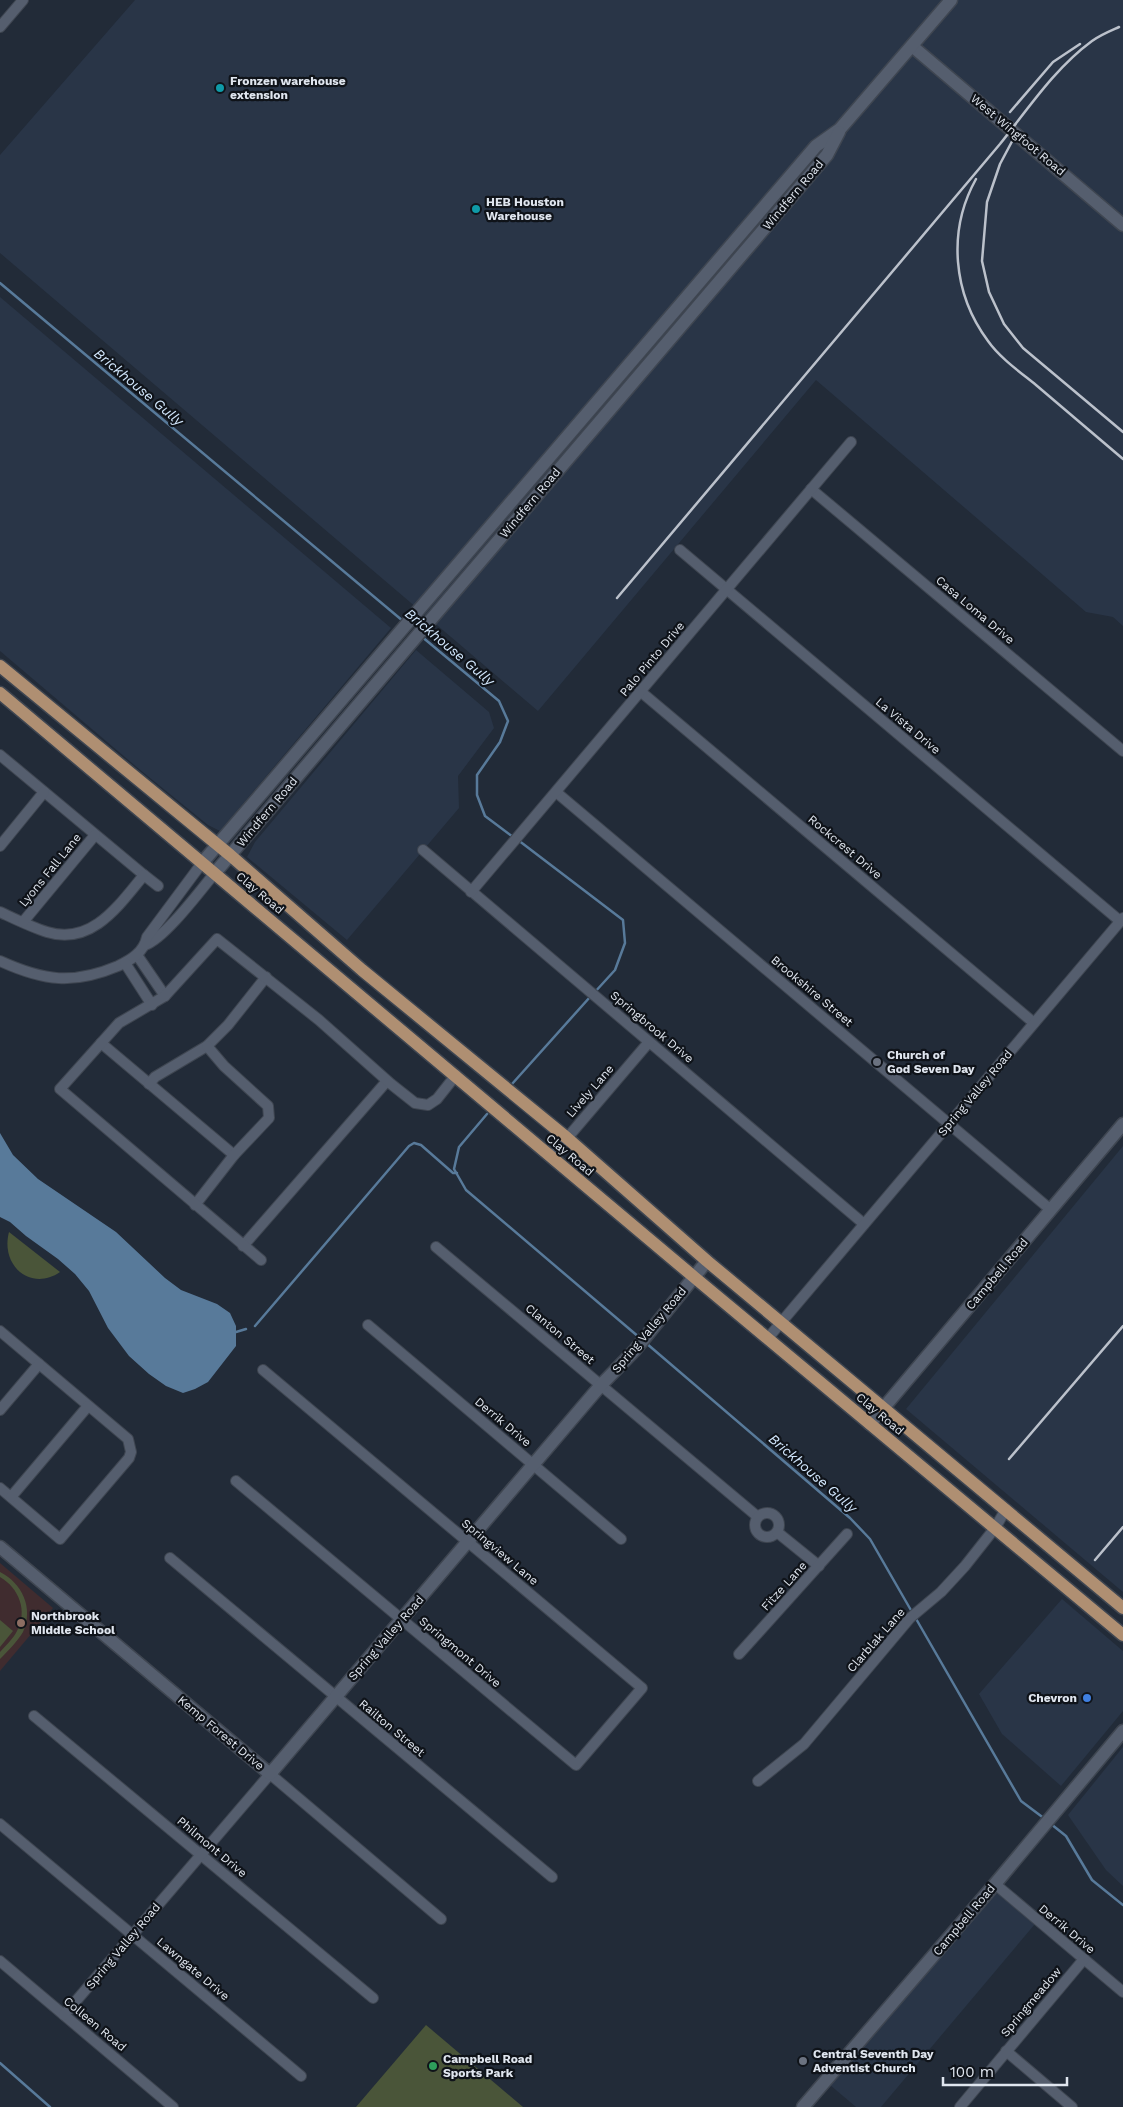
<svg xmlns="http://www.w3.org/2000/svg" width="1123" height="2107" font-family="'Work Sans',sans-serif">
<rect width="100%" height="100%" fill="#222b38"/>
<!-- built -->
<g fill="#293547">
<polygon points="135,0 1123,0 1123,626 1113,617 1086,612 816,380 538,711 0,253 0,155"/>
<polygon points="0,297 391,628 220,831 208,825 139,769 0,651"/>
<polygon points="416,650 489,712 494,728 458,776 459,808 347,940 247,857 255,842"/>
<polygon points="1123,1146 1123,1592 906,1409"/>
<polygon points="1062,1599 1123,1651 1123,1711 1061,1786 1002,1734 979,1694"/>
<polygon points="1123,1747 1123,1886 1106,1870 1068,1815"/>
<polygon points="995,1890 1035,1924 881,2107 856,2107 830,2085"/>
</g>
<!-- education -->
<polygon fill="#402c2f" points="0,1563 53,1608 0,1671"/>
<!-- green -->
<g fill="#4a5539">
<path d="M9,1232L60,1272C31,1292 0,1266 9,1232Z"/>
<path d="M0,1572C22,1583 34,1608 23,1632C17,1642 8,1651 0,1659V1652C6,1645 13,1639 17,1631C28,1611 19,1588 0,1577Z"/>
<polygon points="0,1620 13,1631 0,1647"/>
<polygon points="426,2025 523,2107 356,2107"/>
</g>
<!-- water -->
<polygon fill="#587a9a" points="0,1133 13,1155 38,1179 116,1232 165,1278 181,1290 217,1304 230,1313 236,1326 236,1346 208,1382 195,1389 183,1393 166,1386 149,1374 129,1356 108,1328 89,1291 75,1274 58,1259 26,1236 10,1222 0,1217"/>
<g fill="none" stroke-linecap="round" stroke-linejoin="round">
<!-- stream -->
<g stroke="#587a9a" stroke-width="2.5">
<polyline points="0,283 403,621"/>
<polyline points="421,636 499,701 508,721 500,742 477,775 477,795 485,816 513,837"/>
<polyline points="518,840 623,920 625,943 615,970 594,993"/>
<polyline points="512,1084 590,997"/>
<polyline points="487,1114 459,1147 454,1169 466,1190 640,1338"/>
<polyline points="255,1326 409,1146 414,1143 421,1145 453,1173 457,1173"/>
<polyline points="236,1332 246,1329"/>
<polyline points="646,1343 850,1518 870,1539 912,1612"/>
<polyline points="915,1617 1021,1801 1045,1819"/>
<polyline points="1051,1824 1066,1836 1092,1880 1123,1905"/>
<polyline points="0,2063 50,2107"/>
</g>
<defs>
<g id="street">
<polyline points="0,27 23,0"/>
<polyline points="811,489 1123,751"/>
<polyline points="680,550 1120,921"/>
<polyline points="640,691 1034,1023"/>
<polyline points="0,755 144,875"/>
<polyline points="556,792 1051,1210"/>
<polyline points="0,846 44,792"/>
<polyline points="423,850 864,1224"/>
<polyline points="471,892 851,442"/>
<path d="M0,912C15,919 31,927 47,932C92,946 119,905 144,875L158,886"/>
<polyline points="23,922 95,835"/>
<path d="M145,945C164,939 200,891 214,874"/>
<polyline points="137,955 165,996"/>
<path d="M0,961C44,981 73,985 118,966C131,960 144,952 147,937L202,863"/>
<polyline points="125,963 152,1005"/>
<polyline points="101,1043 234,1155"/>
<polyline points="149,1084 155,1077 207,1046 228,1025 266,977"/>
<polyline points="551,1157 649,1042"/>
<polyline points="195,1205 234,1155 269,1118 268,1106 224,1066 207,1046"/>
<polyline points="243,1246 387,1081"/>
<polyline points="436,1247 758,1517"/>
<polyline points="261,1260 60,1089 119,1023 165,996 217,939 319,1020 391,1084 415,1103 428,1105 437,1099 456,1075"/>
<polyline points="368,1325 621,1539"/>
<polyline points="0,1331 128,1439 131,1452 129,1458 60,1539 0,1488"/>
<polyline points="768,1338 1123,918"/>
<polyline points="0,1410 39,1364"/>
<polyline points="236,1481 576,1765 642,1688 263,1370"/>
<polyline points="11,1497 88,1406"/>
<circle cx="767" cy="1525" r="12"/>
<polyline points="777,1532 819,1566"/>
<polyline points="170,1558 552,1877"/>
<polyline points="739,1654 847,1534"/>
<polyline points="34,1716 373,1998"/>
<polyline points="758,1781 804,1744 910,1618 941,1592 965,1566 995,1528 1006,1509"/>
<polyline points="0,1824 301,2076"/>
<polyline points="995,1884 1123,1992"/>
<polyline points="0,1961 173,2107"/>
<polyline points="64,2015 270,1774 441,1919"/>
<polyline points="1006,2051 1072,2107"/>
<polyline points="960,2107 1084,1959"/>
</g>
<g id="secondary">
<polyline points="912,46 1123,225"/>
<polyline points="202,863 816,146 840,129 951,0"/>
<polyline points="214,874 827,155 839,132"/>
<polyline points="870,1424 1123,1124"/>
<polyline points="0,1547 270,1774 601,1385 635,1350 707,1261"/>
<polyline points="803,2107 995,1884 1123,1731"/>
</g>
<g id="primary">
<polyline points="0,666 230,855 362,970 567,1138 707,1261 1123,1608"/>
<polyline points="0,693 694,1277 1123,1635"/>
</g>
</defs>
<!-- street casing -->
<use href="#street" stroke="#3f4651" stroke-width="12"/>
<!-- secondary casing -->
<use href="#secondary" stroke="#3f4651" stroke-width="15"/>
<!-- primary casing -->
<use href="#primary" stroke="#3f4651" stroke-width="15"/>
<!-- street -->
<use href="#street" stroke="#555e6e" stroke-width="10"/>
<!-- secondary -->
<use href="#secondary" stroke="#555e6e" stroke-width="12"/>
<!-- primary -->
<use href="#primary" stroke="#af8f72" stroke-width="12"/>
<!-- rail -->
<g stroke="#bbc1cb" stroke-width="2.5">
<polyline points="1010,112 1053,62 1080,44"/>
<polyline points="1017,132 1000,164 987,202 982,261 989,292 1004,324 1023,348 1123,432"/>
<path d="M976,179C947,231 953,294 988,341C1000,358 1020,372 1036,385C1065,410 1094,434 1123,459"/>
<path d="M617,598L1000,144C1028,109 1055,68 1092,41C1100,35 1110,31 1119,27"/>
<polyline points="1009,1459 1123,1326"/>
<polyline points="1095,1560 1123,1527"/>
</g>
</g>
<!-- markers -->
<g fill="#0f9aa8" stroke="#0f1319" stroke-width="2">
<circle cx="220" cy="88" r="5"/>
<circle cx="476" cy="209" r="5"/>
</g>
<g fill="#6b7280" stroke="#0f1319" stroke-width="2">
<circle cx="877" cy="1062" r="5"/>
<circle cx="803" cy="2061" r="5"/>
</g>
<circle fill="#8d6e63" stroke="#0f1319" stroke-width="2" cx="21" cy="1623" r="5"/>
<circle fill="#3f7fe0" stroke="#0f1319" stroke-width="2" cx="1087" cy="1698" r="5"/>
<circle fill="#2e9e5b" stroke="#0f1319" stroke-width="2" cx="433" cy="2066" r="5"/>
<g text-anchor="middle" dominant-baseline="central" stroke-width="4.5" stroke-linejoin="round" paint-order="stroke">
<!-- poi labels -->
<g font-size="12" font-weight="bold" fill="#e0e6ef" stroke="#0f1319" text-anchor="start">
<text x="230" y="81">Fronzen warehouse<tspan x="230" dy="14">extension</tspan></text>
<text x="486" y="202">HEB Houston<tspan x="486" dy="14">Warehouse</tspan></text>
<text x="887" y="1055">Church of<tspan x="887" dy="14">God Seven Day</tspan></text>
<text x="31" y="1616">Northbrook<tspan x="31" dy="14">Middle School</tspan></text>
<text x="1077" y="1698" text-anchor="end">Chevron</text>
<text x="813" y="2054">Central Seventh Day<tspan x="813" dy="14">Adventist Church</tspan></text>
<text x="443" y="2059">Campbell Road<tspan x="443" dy="14">Sports Park</tspan></text>
</g>
<!-- street labels -->
<g font-size="12" fill="#e0e6ef" stroke="#0f1319">
<text transform="translate(1018 135) rotate(40)">West Wingfoot Road</text>
<text transform="translate(793 195) rotate(-50)">Windfern Road</text>
<text transform="translate(530 503) rotate(-50)">Windfern Road</text>
<text transform="translate(975 610) rotate(40)">Casa Loma Drive</text>
<text transform="translate(652 659) rotate(-50)">Palo Pinto Drive</text>
<text transform="translate(908 726) rotate(40)">La Vista Drive</text>
<text transform="translate(267 812) rotate(-50)">Windfern Road</text>
<text transform="translate(845 847) rotate(40)">Rockcrest Drive</text>
<text transform="translate(50 870) rotate(-51)">Lyons Fall Lane</text>
<text transform="translate(260 893) rotate(40)">Clay Road</text>
<text transform="translate(812 991) rotate(40)">Brookshire Street</text>
<text transform="translate(652 1027) rotate(40)">Springbrook Drive</text>
<text transform="translate(590 1091) rotate(-49)">Lively Lane</text>
<text transform="translate(975 1093) rotate(-50)">Spring Valley Road</text>
<text transform="translate(570 1155) rotate(40)">Clay Road</text>
<text transform="translate(997 1274) rotate(-50)">Campbell Road</text>
<text transform="translate(649 1330) rotate(-50)">Spring Valley Road</text>
<text transform="translate(560 1334) rotate(40)">Clanton Street</text>
<text transform="translate(880 1414) rotate(40)">Clay Road</text>
<text transform="translate(503 1422) rotate(40)">Derrik Drive</text>
<text transform="translate(500 1552) rotate(40)">Springview Lane</text>
<text transform="translate(784 1586) rotate(-48)">Fitze Lane</text>
<text transform="translate(386 1638) rotate(-49)">Spring Valley Road</text>
<text transform="translate(876 1640) rotate(-49)">Clarblak Lane</text>
<text transform="translate(460 1652) rotate(40)">Springmont Drive</text>
<text transform="translate(392 1728) rotate(40)">Railton Street</text>
<text transform="translate(221 1733) rotate(40)">Kemp Forest Drive</text>
<text transform="translate(212 1847) rotate(40)">Philmont Drive</text>
<text transform="translate(964 1920) rotate(-50)">Campbell Road</text>
<text transform="translate(1067 1929) rotate(40)">Derrik Drive</text>
<text transform="translate(123 1946) rotate(-50)">Spring Valley Road</text>
<text transform="translate(193 1969) rotate(40)">Lawngate Drive</text>
<text transform="translate(1031 2002) rotate(-50)">Springmeadow</text>
<text transform="translate(95 2024) rotate(40)">Colleen Road</text>
</g>
<!-- water labels -->
<g font-size="14" font-style="italic" fill="#d2e7fd" stroke="#0f1319">
<text transform="translate(139 387) rotate(40)">Brickhouse Gully</text>
<text transform="translate(450 647) rotate(40)">Brickhouse Gully</text>
<text transform="translate(813 1473) rotate(41)">Brickhouse Gully</text>
</g>
</g>
<!-- scale -->
<path d="M943 2077v8h124v-8" fill="none" stroke="#e0e6ef" stroke-width="2.5"/>
<text x="950" y="2077" font-size="15" fill="#e0e6ef" stroke="#0f1319" stroke-width="4" paint-order="stroke">100 m</text>
</svg>
